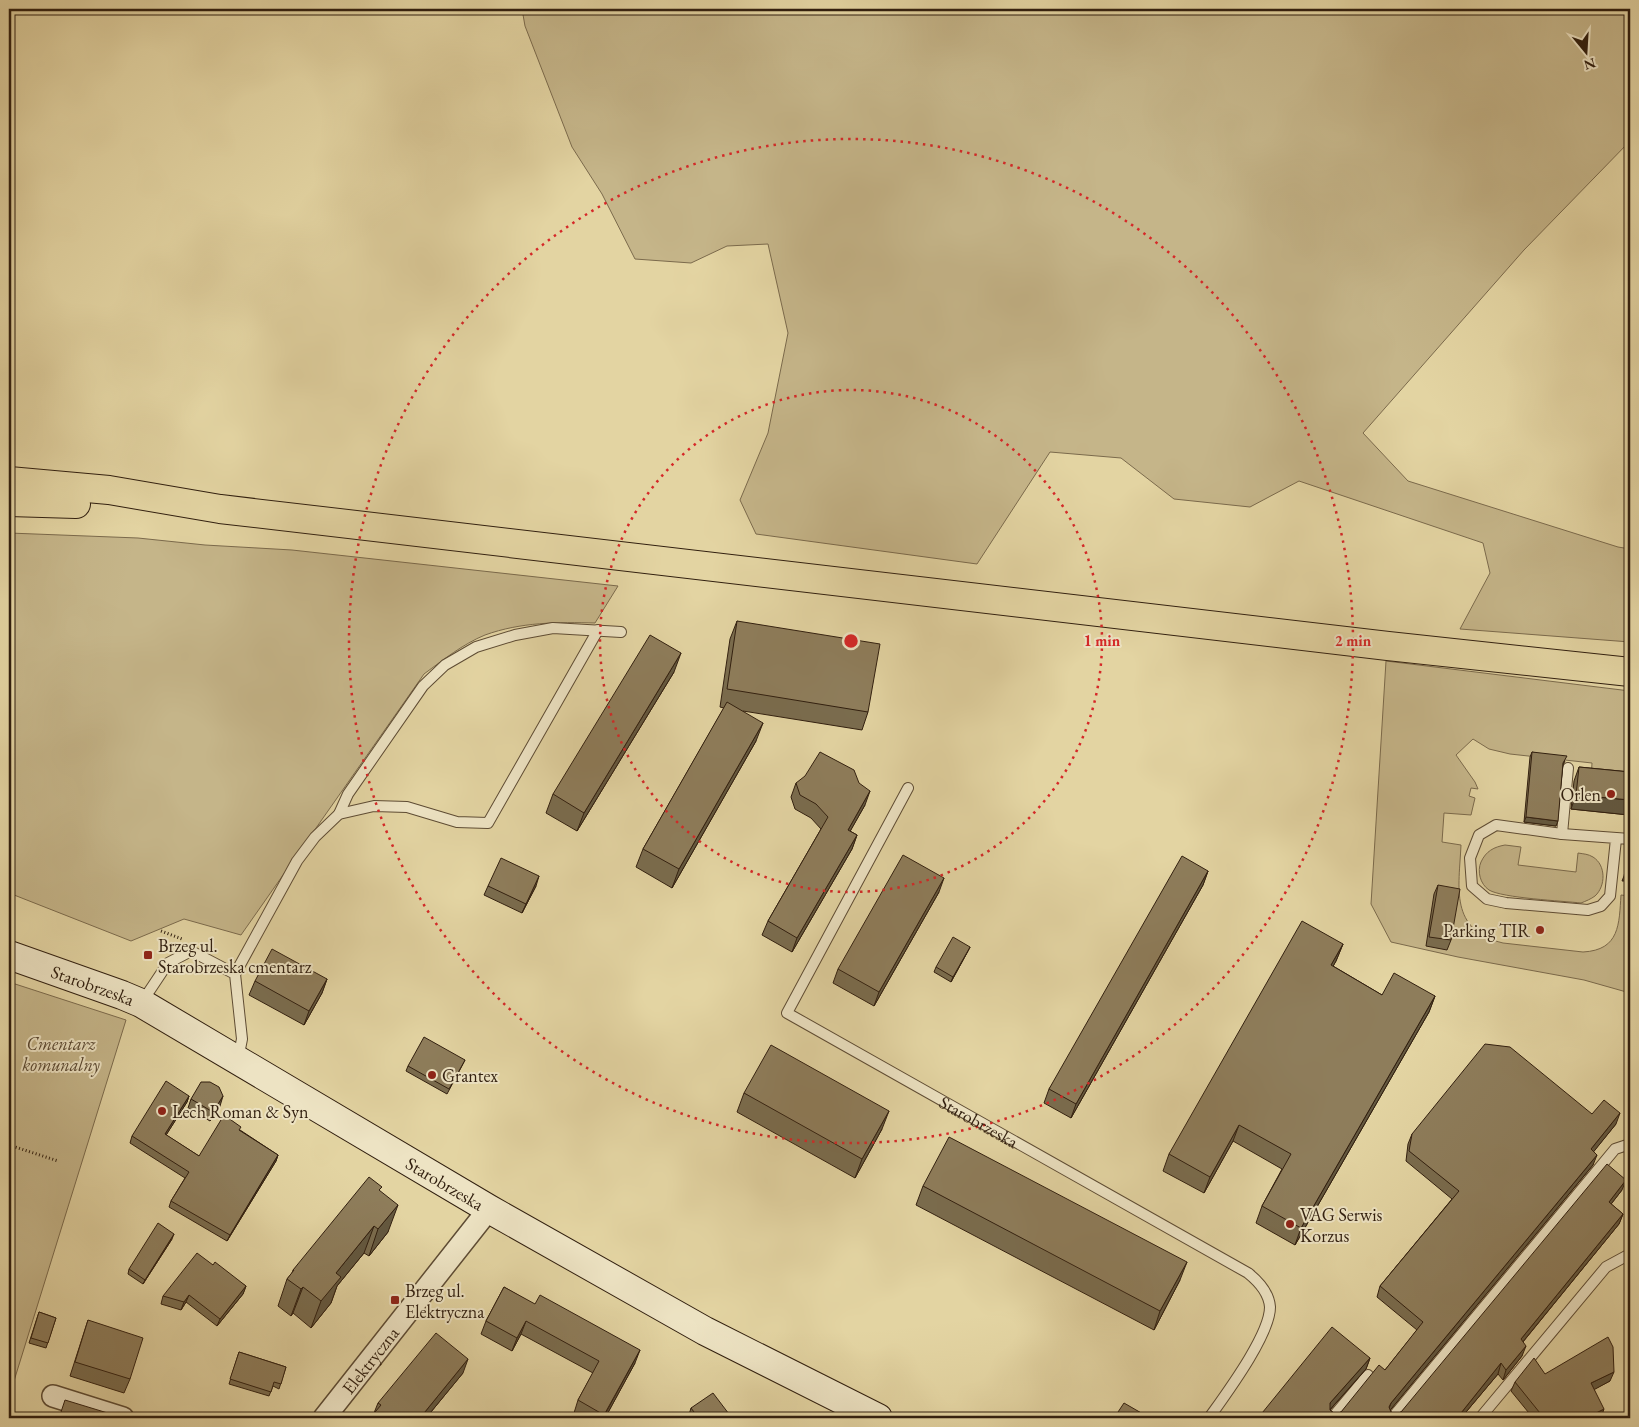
<svg xmlns="http://www.w3.org/2000/svg" width="1639" height="1427" font-family="'EB Garamond',serif">
<rect width="100%" height="100%" fill="#e3d4a2"/>
<filter id="stains"><feTurbulence type="fractalNoise" baseFrequency=".004" numOctaves="4"/><feColorMatrix values="0 0 0 0 .2 0 0 0 0 .09 0 0 0 0 .02 0 0 0 .5 -.17"/></filter>
<radialGradient id="worn" r=".72"><stop offset=".6" stop-color="#630" stop-opacity="0"/><stop offset="1" stop-color="#630" stop-opacity=".3"/></radialGradient>
<!-- green -->
<g fill="#c5b589" stroke="#7b6a4c">
<polygon points="522,9 1630,9 1630,141 1524,250 1363,433 1408,481 1618,547 1630,549 1630,642 1460,629 1490,573 1483,543 1299,481 1250,507 1174,499 1121,458 1050,452 977,564 756,534 740,500 768,433 788,333 768,244 727,246 691,263 635,259 602,194 572,147 525,26"/>
<path d="M9,533L138,538L205,545L292,550L618,586L595,623C558,622 521,622 485,635C463,644 443,660 424,674L241,935L184,919L131,941L9,893Z"/>
<path d="M1386,661L1630,691V783L1591,780L1592,763L1510,754L1489,749L1473,739L1456,755L1475,782L1478,789L1471,788L1469,796L1475,798L1471,815L1444,813L1442,842L1461,845C1459,888 1449,930 1503,943L1583,952C1620,950 1619,924 1621,895L1630,896V993L1584,980L1458,957L1391,942L1371,904Z"/>
<path d="M1505,845L1521,847L1518,865L1576,872L1578,853C1584,854 1588,854 1593,857C1606,865 1606,886 1595,896C1591,899 1586,901 1581,903C1563,901 1502,898 1489,890C1480,884 1477,871 1481,862C1486,851 1494,847 1505,845Z"/>
<polygon points="9,982 126,1020 9,1397"/>
</g>
<g fill="none" stroke-linecap="round" stroke-linejoin="round">
<defs>
<g id="lane">
<path id="s1" d="M908,788L787,1013L1248,1273C1258,1281 1269,1293 1270,1307C1270,1335 1226,1394 1209,1418"/>
<polyline points="339,814 348,794 423,686 445,665 476,647 515,635 553,628 621,632"/>
<polyline points="1562,834 1568,768"/>
<polyline points="1616,839 1610,896 1601,906 1588,910 1506,903 1487,899 1472,886 1470,858 1479,835 1496,825 1562,834 1630,839"/>
<polyline points="235,974 297,861 315,837 339,814 374,806 407,807 457,822 488,823 598,630"/>
<polyline points="142,1002 168,963 191,951 235,974 242,1039 238,1059"/>
<polyline points="1332,1418 1368,1375"/>
<polyline points="1392,1418 1615,1149 1630,1144"/>
<polyline points="1480,1418 1606,1267 1630,1254"/>
</g>
<g id="street">
<polyline points="53,1396 123,1418"/>
<path id="s2" d="M324,1418L489,1209"/>
</g>
<g id="secondary">
<path id="s3" d="M9,955L122,995L141,1003L489,1209L705,1331L878,1418"/>
</g>
<g id="primary">
<polyline points="9,481 109,490 220,509 1388,646 1630,672"/>
<polyline points="9,502 76,504"/>
</g>
</defs>
<!-- lane casing -->
<use href="#lane" stroke="#5e4c34" stroke-width="12"/>
<!-- street casing -->
<use href="#street" stroke="#5e4c34" stroke-width="24"/>
<!-- secondary casing -->
<use href="#secondary" stroke="#311f0f" stroke-width="30"/>
<!-- primary casing -->
<use href="#primary" stroke="#311f0f" stroke-width="30"/>
<!-- path -->
<g stroke="#311f0f" stroke-width="3" stroke-dasharray="1 2.5" stroke-linecap="butt">
<polyline points="161,931 182,939"/>
<polyline points="9,1145 58,1161"/>
</g>
<!-- lane -->
<use href="#lane" stroke="#ede3c3" stroke-width="10"/>
<!-- street -->
<use href="#street" stroke="#ede3c3" stroke-width="21"/>
<!-- secondary -->
<use href="#secondary" stroke="#ede3c3" stroke-width="28"/>
<!-- primary -->
<use href="#primary" stroke="#e3d4a2" stroke-width="28"/>
</g>
<!-- wall -->
<g fill="#7a6c4e" stroke="#311f0f">
<polygon points="737,621 868,712 862,730 743,711 756,741 672,888 636,867 643,849 724,708 720,707 730,639"/>
<polygon points="674,672 577,831 546,813 553,794"/>
<polygon points="1532,752 1565,761 1563,765 1556,826 1524,822 1530,757"/>
<polygon points="1579,767 1630,772 1630,813 1629,815 1571,809 1574,781"/>
<polygon points="796,783 865,805 850,831 857,835 852,849 792,952 762,935 768,921 821,829 811,818 795,809 791,797"/>
<polygon points="1208,871 1203,885 1071,1118 1044,1103 1049,1089"/>
<polygon points="1438,885 1451,940 1447,950 1426,946 1434,894"/>
<polygon points="488,886 536,886 522,913 484,895"/>
<polygon points="939,892 874,1006 833,983 838,969"/>
<polygon points="1343,944 1336,961 1333,966 1382,995 1435,996 1429,1012 1295,1245 1256,1223 1262,1206 1282,1169 1233,1141 1204,1193 1163,1171 1169,1154"/>
<polygon points="970,947 968,951 951,982 934,972 936,967"/>
<polygon points="327,979 322,993 304,1025 249,995 255,981"/>
<polygon points="465,1060 463,1064 447,1094 406,1071 408,1066"/>
<polygon points="744,1093 882,1129 855,1178 737,1112"/>
<polygon points="189,1096 187,1102 166,1135 199,1156 240,1130 278,1155 276,1161 227,1241 169,1207 171,1201 185,1178 130,1143 132,1136"/>
<polygon points="191,1099 220,1106 210,1121 188,1108"/>
<polygon points="1592,1114 1616,1124 1593,1152 1593,1165 1390,1410 1391,1412 1395,1414 1401,1412 1622,1190 1611,1204 1623,1214 1619,1224 1523,1342 1522,1356 1503,1380 1498,1374 1461,1418 1258,1418 1370,1358 1366,1369 1330,1410 1335,1414 1341,1412 1385,1370 1417,1330 1377,1297 1380,1286 1452,1199 1406,1161 1408,1144 1412,1134"/>
<polygon points="923,1186 1180,1280 1154,1330 916,1205"/>
<polygon points="380,1191 388,1232 369,1256 364,1253 337,1286 331,1303 311,1328 293,1313 291,1316 278,1306 287,1279 292,1273 293,1270"/>
<polygon points="172,1239 143,1284 128,1274 129,1269"/>
<polygon points="213,1265 246,1286 243,1294 217,1326 186,1302 181,1310 161,1304 163,1296"/>
<polygon points="504,1287 635,1363 605,1418 582,1418 574,1413 578,1400 593,1373 521,1334 512,1351 481,1334 486,1321"/>
<polygon points="39,1312 56,1318 46,1348 29,1343"/>
<polygon points="88,1320 130,1379 124,1393 70,1376"/>
<polygon points="239,1352 286,1367 279,1389 273,1386 269,1396 229,1384"/>
<polygon points="463,1373 426,1418 370,1418 374,1413 378,1403"/>
<polygon points="1610,1381 1594,1389 1601,1418 1533,1418 1511,1391 1515,1382"/>
<polygon points="691,1408 732,1418 688,1418"/>
</g>
<!-- shaded-wall -->
<g fill="#635840" stroke="#311f0f">
<polygon points="681,653 674,672 577,831 584,813"/>
<polygon points="763,723 756,741 672,888 679,869"/>
<polygon points="870,791 865,805 843,844 848,830"/>
<polygon points="1576,795 1630,800 1630,813 1629,815 1571,809"/>
<polygon points="1526,817 1558,821 1556,826 1524,822"/>
<polygon points="857,835 852,849 792,952 797,938"/>
<polygon points="1208,871 1203,885 1071,1118 1076,1104"/>
<polygon points="539,876 536,886 522,913 526,904"/>
<polygon points="1624,876 1630,876 1630,881 1622,881"/>
<polygon points="944,878 939,892 874,1006 879,992"/>
<polygon points="1343,944 1336,961 1325,981 1331,965"/>
<polygon points="970,947 968,951 951,982 953,977"/>
<polygon points="327,979 322,993 304,1025 309,1011"/>
<polygon points="1435,996 1429,1012 1295,1245 1301,1228"/>
<polygon points="189,1096 187,1102 163,1140 165,1134"/>
<polygon points="223,1096 220,1106 210,1121 213,1112"/>
<polygon points="889,1111 882,1129 855,1178 862,1159"/>
<polygon points="1620,1113 1616,1124 1587,1160 1591,1149"/>
<polygon points="1239,1125 1233,1141 1204,1193 1210,1177"/>
<polygon points="278,1155 276,1161 227,1241 230,1235"/>
<polygon points="1597,1155 1593,1165 1387,1414 1391,1403"/>
<polygon points="1626,1180 1622,1190 1605,1212 1609,1202"/>
<polygon points="398,1205 388,1232 369,1256 378,1229"/>
<polygon points="1623,1214 1619,1224 1517,1349 1521,1339"/>
<polygon points="374,1226 364,1253 337,1286 331,1303 311,1328 321,1301 336,1273"/>
<polygon points="174,1234 172,1239 143,1284 145,1280"/>
<polygon points="1187,1262 1180,1280 1154,1330 1160,1311"/>
<polygon points="246,1286 243,1294 217,1326 220,1319"/>
<polygon points="303,1287 293,1313 291,1316 301,1289"/>
<polygon points="189,1295 186,1302 181,1310 184,1302"/>
<polygon points="526,1321 521,1334 512,1351 517,1338"/>
<polygon points="1526,1346 1522,1356 1503,1380 1506,1370"/>
<polygon points="640,1350 635,1363 605,1418 603,1418"/>
<polygon points="1370,1358 1366,1369 1326,1414 1330,1403"/>
<polygon points="468,1359 463,1373 426,1418 420,1418"/>
<polygon points="1501,1363 1498,1374 1461,1418 1457,1418"/>
<polygon points="1614,1372 1610,1381 1588,1393 1591,1383"/>
<polygon points="1604,1409 1601,1418 1586,1418"/>
</g>
<!-- building -->
<g fill="#8e7d5b" stroke="#311f0f">
<polygon points="737,621 880,644 868,712 727,689"/>
<polygon points="650,635 681,653 584,813 553,794"/>
<polygon points="727,702 763,723 679,869 643,849"/>
<polygon points="820,752 854,770 859,783 870,791 848,830 857,835 797,938 768,921 828,817 816,804 800,795 796,783 805,776"/>
<polygon points="1532,752 1567,756 1563,763 1558,821 1526,817"/>
<polygon points="1579,767 1630,772 1630,800 1576,795"/>
<polygon points="903,855 944,878 879,992 838,969"/>
<polygon points="1182,856 1208,871 1076,1104 1049,1089"/>
<polygon points="1628,857 1630,858 1630,876 1624,876"/>
<polygon points="501,858 539,876 526,904 488,886"/>
<polygon points="1438,885 1460,889 1451,940 1429,937"/>
<polygon points="1302,921 1343,944 1331,965 1382,995 1394,973 1435,996 1301,1228 1262,1206 1291,1154 1239,1125 1210,1177 1169,1154"/>
<polygon points="953,937 970,947 953,977 936,967"/>
<polygon points="272,949 327,979 309,1011 255,981"/>
<polygon points="424,1037 465,1060 449,1089 408,1066"/>
<polygon points="1485,1044 1510,1047 1592,1114 1604,1100 1620,1113 1591,1149 1597,1155 1391,1403 1389,1407 1391,1412 1395,1414 1401,1412 1607,1164 1626,1180 1609,1202 1623,1214 1521,1339 1526,1346 1506,1370 1501,1363 1457,1418 1258,1418 1332,1327 1370,1358 1330,1403 1330,1410 1335,1414 1341,1412 1379,1365 1385,1370 1423,1322 1380,1286 1459,1191 1409,1151 1412,1134"/>
<polygon points="771,1045 889,1111 862,1159 744,1093"/>
<polygon points="166,1081 189,1096 165,1134 199,1156 224,1115 241,1127 239,1130 278,1155 230,1235 171,1201 189,1172 132,1136"/>
<polygon points="201,1082 210,1082 219,1087 223,1096 213,1112 191,1099"/>
<polygon points="949,1137 1187,1262 1160,1311 923,1186"/>
<polygon points="369,1177 382,1187 379,1190 398,1205 378,1229 374,1226 336,1273 341,1277 321,1301 303,1287 301,1289 287,1279 294,1270 293,1270"/>
<polygon points="158,1223 174,1234 145,1280 129,1269"/>
<polygon points="197,1253 213,1265 215,1262 246,1286 220,1319 189,1295 184,1302 163,1296"/>
<polygon points="504,1287 535,1304 540,1295 640,1350 604,1415 578,1400 599,1361 526,1321 517,1338 486,1321"/>
<polygon points="39,1312 56,1318 48,1343 31,1338"/>
<polygon points="88,1320 143,1338 130,1379 75,1362"/>
<polygon points="436,1333 468,1359 420,1418 370,1418 381,1405 378,1403"/>
<polygon points="1608,1337 1613,1347 1614,1372 1591,1383 1604,1409 1586,1418 1544,1418 1515,1382 1534,1358 1545,1374"/>
<polygon points="239,1352 286,1367 281,1384 274,1382 271,1392 230,1379"/>
<polygon points="713,1393 732,1418 690,1418 694,1412 691,1408"/>
<polygon points="65,1400 124,1418 59,1418"/>
<polygon points="1124,1403 1150,1418 1114,1418"/>
</g>
<!-- distance rings -->
<g fill="none" stroke="#d62828" stroke-width="2.5" stroke-dasharray="2.5 5">
<circle cx="851" cy="641" r="251"/>
<circle cx="851" cy="641" r="502"/>
</g>
<!-- markers -->
<g fill="#8f2418" stroke="#ede3c3" stroke-width="2">
<circle cx="1611" cy="794" r="5"/>
<circle cx="1540" cy="930" r="5"/>
<rect x="143" y="950" width="10" height="10" rx="2.5"/>
<circle cx="432" cy="1075" r="5"/>
<circle cx="162" cy="1111" r="5"/>
<circle cx="1290" cy="1224" r="5"/>
<rect x="390" y="1295" width="10" height="10" rx="2.5"/>
</g>
<g text-anchor="middle" dominant-baseline="central" stroke-width="4" stroke-linejoin="round" paint-order="stroke">
<!-- poi labels -->
<g font-size="18" fill="#311f0f" stroke="#ede3c3" text-anchor="start">
<text x="1601" y="794" text-anchor="end">Orlen</text>
<text x="1530" y="930" text-anchor="end">Parking TIR</text>
<text x="158" y="945">Brzeg ul.<tspan x="158" dy="21">Starobrzeska cmentarz</tspan></text>
<text x="442" y="1075">Grantex</text>
<text x="172" y="1111">Lech Roman &amp; Syn</text>
<text x="1300" y="1214">VAG Serwis<tspan x="1300" dy="21">Korzus</tspan></text>
<text x="405" y="1290">Brzeg ul.<tspan x="405" dy="21">Elektryczna</tspan></text>
</g>
<!-- street labels -->
<g font-size="18" fill="#311f0f" stroke="#ede3c3">
<text stroke="none"><textPath href="#s3" startOffset="89">Starobrzeska</textPath></text>
<text stroke="none"><textPath href="#s1" startOffset="476">Starobrzeska</textPath></text>
<text stroke="none"><textPath href="#s3" startOffset="494">Starobrzeska</textPath></text>
<text stroke="none"><textPath href="#s2" startOffset="74">Elektryczna</textPath></text>
</g>
<!-- park labels -->
<g font-size="18" font-style="italic" fill="#56442e" stroke="#ede3c3">
<text x="61" y="1043">Cmentarz<tspan x="61" dy="21">komunalny</tspan></text>
</g>
</g>
<circle cx="851" cy="641" r="8" fill="#d62828" stroke="#ede3c3" stroke-width="2.5"/>
<g font-size="15" text-anchor="middle" font-weight="bold" fill="#d62828" stroke="#ede3c3" stroke-width="4" stroke-linejoin="round" paint-order="stroke">
<text x="1102" y="646">1 min</text>
<text x="1353" y="646">2 min</text>
</g>
<!-- margin -->
<rect width="1639" height="1427" fill="none" stroke="#e3d4a2" stroke-width="30"/>
<rect x="10" y="10" width="1619" height="1407" fill="none" stroke="#311f0f" stroke-width="2.5"/>
<rect x="15" y="15" width="1609" height="1397" fill="none" stroke="#311f0f"/>
<!-- north arrow -->
<g transform="translate(1586 52) rotate(162)" stroke="#ede3c3" stroke-width="4" paint-order="stroke">
<path d="M0-4L9 19L0 12L-9 19Z" fill="#311f0f"/>
<text y="-8" font-size="14" font-weight="bold" text-anchor="middle" fill="#311f0f">N</text>
</g>
<rect width="100%" height="100%" filter="url(#stains)"/>
<rect width="100%" height="100%" fill="url(#worn)"/>
</svg>
